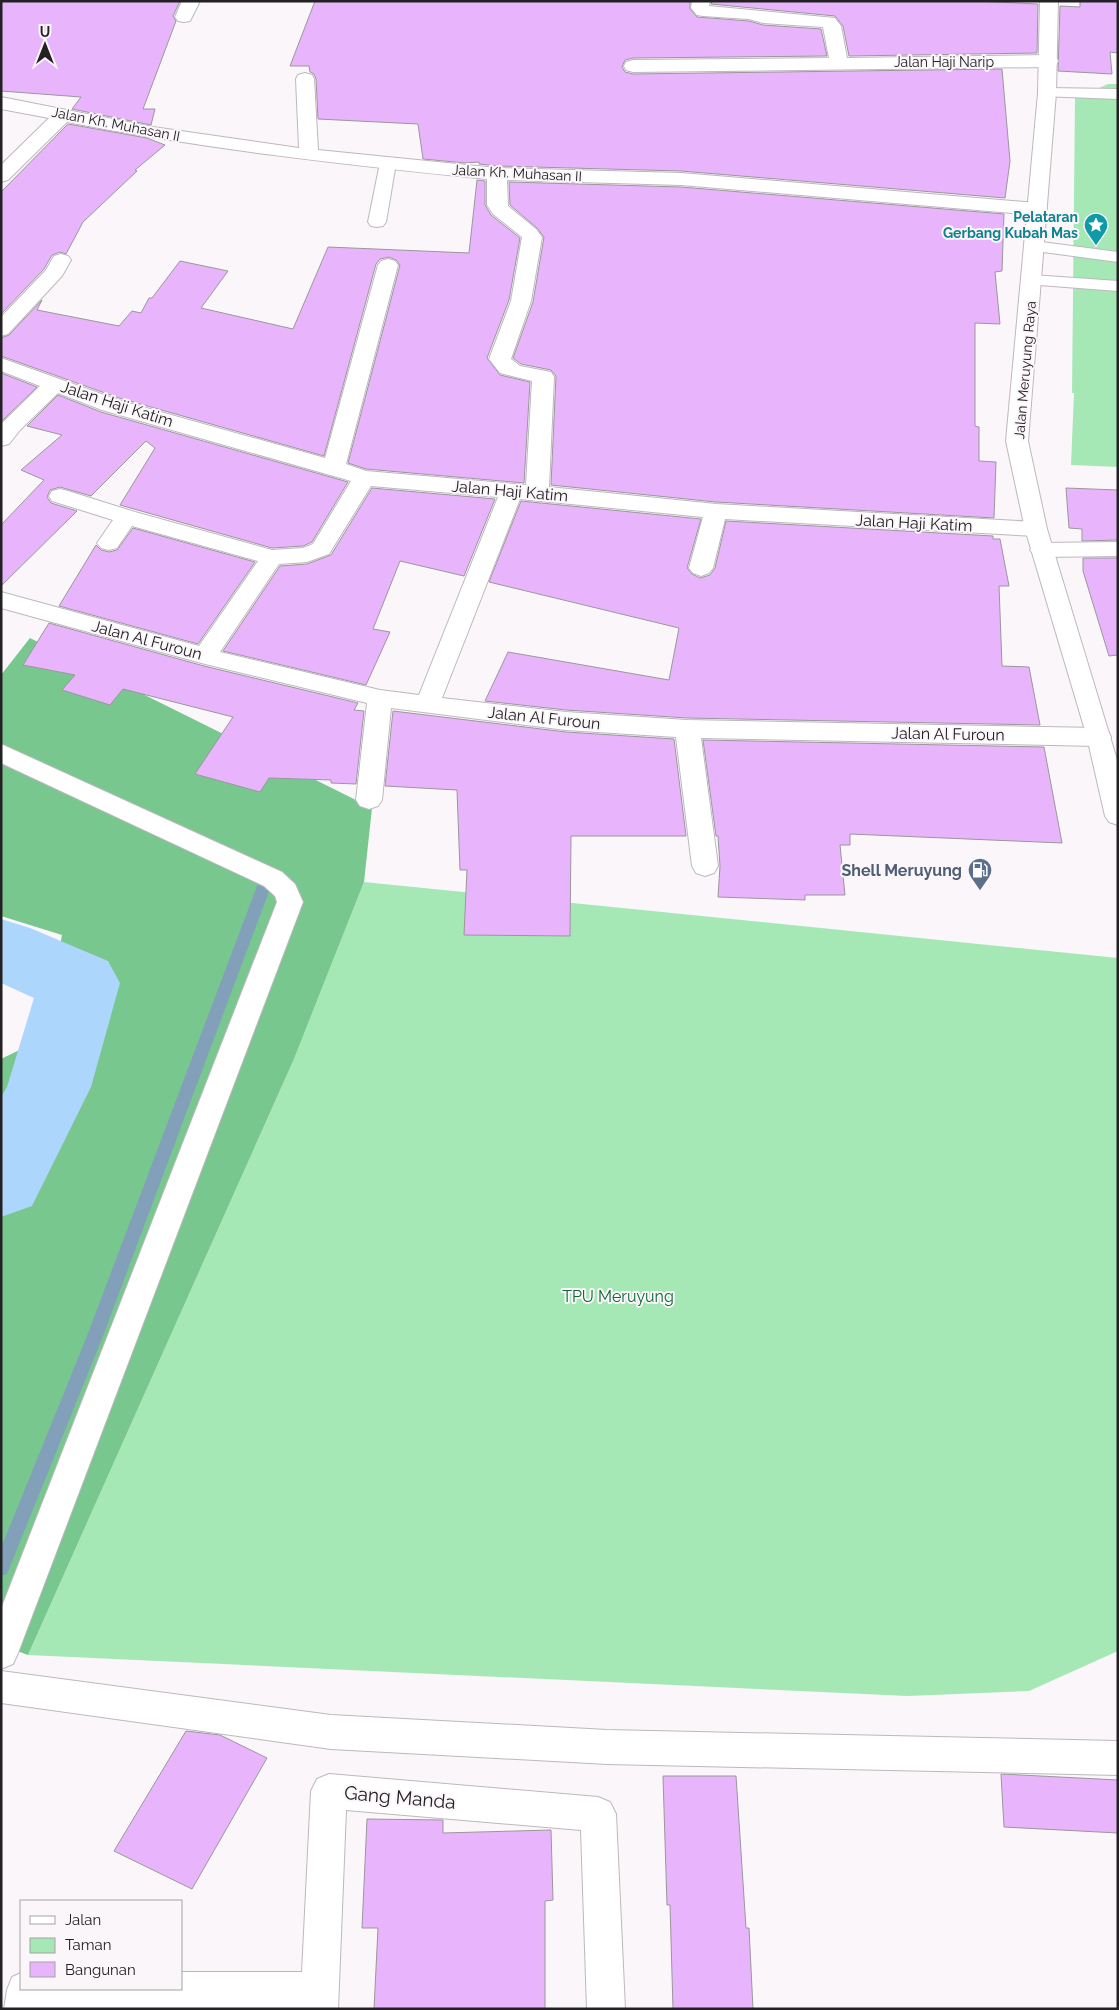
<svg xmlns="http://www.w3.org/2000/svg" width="1119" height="2010" font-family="Raleway,sans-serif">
<rect width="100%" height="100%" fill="#fbf6fa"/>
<!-- green -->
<g fill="#a5e8b6">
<polygon points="1108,84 1118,84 1118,467 1071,465 1074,393 1072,393 1075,97 1088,93"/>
<polygon points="364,882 1118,958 1118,1651 1029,1691 908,1696 28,1655 294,1059"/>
</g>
<!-- forest -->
<polygon fill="#78c78e" points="30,638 372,808 364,882 294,1059 28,1655 1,1645 1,1059 42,1039 62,935 1,916 1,675"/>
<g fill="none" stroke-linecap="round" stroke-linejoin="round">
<!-- stream -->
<polygon fill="#83a0ba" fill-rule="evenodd" points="264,881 269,883 271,886 103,1336 9,1569 7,1574 1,1576 1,1548 87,1336 257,886 259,883"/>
<!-- river -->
<polygon fill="#acd6fb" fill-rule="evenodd" points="1,919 30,928 108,961 120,983 91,1087 32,1206 1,1217 1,1097 7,1087 34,998 1,983"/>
</g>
<!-- building -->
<g fill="#e8b5fd" stroke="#9a979b">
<polygon points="1,1 180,1 173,16 176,21 143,109 155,109 151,125 72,109 81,97 1,91"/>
<polygon points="315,1 690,1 690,9 697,17 749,21 763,25 821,29 827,56 633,58 625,60 622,67 625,72 633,74 1002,69 1010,161 1005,198 681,171 497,166 479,164 479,162 465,163 423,159 418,124 318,119 316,79 314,74 310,72 309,66 290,66"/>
<polygon points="712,1 975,1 1038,4 1037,53 849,56 843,26 835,16 711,4"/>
<polygon points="1080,1 1118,1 1118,53 1110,52 1112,74 1058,71 1060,6 1080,7"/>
<polygon points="68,124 147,138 165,145 135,170 137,171 83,222 66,254 60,252 52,255 44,269 1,314 1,192"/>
<polygon points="477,180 485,181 485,205 491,215 520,238 509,300 487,358 500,375 530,382 524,483 366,469 348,463 400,265 396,260 389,257 380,259 376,264 324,456 119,398 1,356 1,338 9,335 42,300 37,310 119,326 132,311 141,313 149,298 152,298 180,261 228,271 201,308 293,329 328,247 469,253"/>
<polygon points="509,182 681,187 1004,214 1002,271 995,272 1000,324 975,323 975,426 979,427 979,461 996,462 994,518 716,502 551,485 556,376 551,370 521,364 513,358 533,302 544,237 537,228 510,205"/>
<polygon points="1,373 37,387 3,420 1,419"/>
<polygon points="58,395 101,412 348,482 312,542 303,546 272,548 120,505 155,448 146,441 91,496 60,487 50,490 47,497 51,503 77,511 1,586 1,525 44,480 21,470 62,435 27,426"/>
<polygon points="372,488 495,499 464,576 400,561 373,629 390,632 366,685 223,651 280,566 307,564 331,555"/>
<polygon points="1066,488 1118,490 1118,540 1082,541 1082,529 1069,528"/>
<polygon points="521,501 701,519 687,568 692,574 700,578 710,575 715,568 726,521 993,536 993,539 1000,539 1009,586 999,586 1002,666 1029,667 1040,725 687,718 566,710 485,701 508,652 669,680 679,628 489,582"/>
<polygon points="133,528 255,562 198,644 59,606 96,545 101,550 109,552 117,550"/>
<polygon points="1083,558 1118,558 1118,655 1109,656 1083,571"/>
<polygon points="49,623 204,666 358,703 354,710 364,711 356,784 331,783 331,780 269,778 260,792 195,774 233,717 123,689 110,705 62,690 75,675 23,665"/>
<polygon points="393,711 566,732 674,739 686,836 571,836 570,936 464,935 467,870 460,870 457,790 385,786"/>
<polygon points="703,740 1044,747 1062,843 850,834 850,845 840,845 845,895 805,895 805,900 718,897 720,866 718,836 716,836"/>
<polygon points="186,1731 220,1735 267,1758 192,1889 114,1851"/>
<polygon points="1001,1774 1118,1780 1118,1833 1004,1827"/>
<polygon points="663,1776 736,1776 746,1928 749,1928 753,2009 673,2009 670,1905 667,1905"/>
<polygon points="367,1819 443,1820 443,1833 551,1830 553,1900 545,1901 545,2009 374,2009 378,1928 362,1928"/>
</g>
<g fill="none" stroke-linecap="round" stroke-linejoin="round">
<defs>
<g id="lane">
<polygon points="1047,88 1118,89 1118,99 1041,96 1039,93 1041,90"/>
<polygon points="388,158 394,159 396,163 386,222 383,226 377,227 371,226 368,222 380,163 382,159"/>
<polygon points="1034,241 1118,252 1118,262 1028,250 1025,246 1028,242"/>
<polygon points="1032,275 1118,281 1118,291 1026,284 1023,280 1026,276"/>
</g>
<g id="street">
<polygon points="182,1 200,1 190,21 184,22 178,21 175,17"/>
<polygon points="692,1 710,1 709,6 835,18 841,26 847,58 1049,55 1056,57 1058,61 1056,65 1049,67 633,72 626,70 624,66 626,62 633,60 829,58 823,27 763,23 749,19 703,16 697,15 691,8"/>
<path d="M305,73L312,75L314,79L318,150L497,168L681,173L1037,203L1044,205L1047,209L1044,213L1037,215L681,185L507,180L508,206L536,229L542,237L531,301L511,359L520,366L551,372L554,377L549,487L716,504L1036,522L1044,524L1047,529L1044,534L1036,536L725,519L713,568L709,573L701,576L693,573L689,568L703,517L520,499L442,698L566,712L687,720L1099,728L1108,731L1111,737L1108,743L1099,746L701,738L718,866L714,873L705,876L696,873L692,866L676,737L566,730L391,708L382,800L378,806L369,809L360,806L356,800L367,703L205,664L1,608V592L199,646L258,561L132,526L117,548L109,550L101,548L97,543L113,520L52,501L49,496L52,491L60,489L68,491L135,512L272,550L303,548L313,544L351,481L102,410L58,393L20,430L9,444L1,446V424L40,386L1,371V358L118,400L325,458L378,265L381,261L388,259L395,261L398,265L346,464L366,471L526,485L532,381L500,373L489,359L511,301L522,237L493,214L487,205V179C346,165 206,149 67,122L8,180L1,182V165L49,118L1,109V97L153,127L299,148L296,79L298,75ZM371,486L498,497L419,695L380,690L220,652L279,564L307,562L329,554Z"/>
<polygon points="61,254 68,256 71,260 62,276 8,334 1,336 1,317 46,270 54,256"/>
<polygon points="1118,542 1118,556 1042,557 1034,555 1030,550 1034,545 1042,543"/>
<polygon points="1,744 282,872 295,884 303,902 18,1653 13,1664 1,1669 1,1609 277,902 275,896 264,886 1,763"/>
<polygon points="1,1671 331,1715 607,1730 1118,1741 1118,1775 607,1764 331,1749 1,1703"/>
<polygon points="329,1774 598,1797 610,1802 616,1814 625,2009 587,2009 581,1830 346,1810 338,2009 4,2009 7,1990 12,1977 21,1973 21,1989 181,1989 181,1972 302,1972 311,1791 317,1779"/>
</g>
<polygon id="secondary" points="1040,1 1058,1 1056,93 1028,441 1047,529 1118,763 1118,825 1109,822 1105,816 1087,737 1025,529 1006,441 1038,93"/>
</defs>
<!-- lane casing -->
<use href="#lane" stroke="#bdb8bd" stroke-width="2"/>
<!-- street casing -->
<use href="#street" stroke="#bdb8bd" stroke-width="2"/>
<!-- secondary casing -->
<use href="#secondary" stroke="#bdb8bd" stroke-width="2"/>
<!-- lane -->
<use href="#lane" fill="#fff" fill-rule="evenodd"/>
<!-- street -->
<use href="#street" fill="#fff" fill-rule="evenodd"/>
<!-- secondary -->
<use href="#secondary" fill="#fff" fill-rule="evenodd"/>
</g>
<!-- icons -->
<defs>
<symbol id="sight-pin" viewBox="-11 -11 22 30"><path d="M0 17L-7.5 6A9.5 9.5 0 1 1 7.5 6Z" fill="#0f9aa8" stroke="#fbf6fa"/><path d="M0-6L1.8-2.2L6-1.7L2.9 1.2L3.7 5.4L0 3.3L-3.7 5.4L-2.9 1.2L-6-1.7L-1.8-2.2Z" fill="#fff"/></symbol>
<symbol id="fuel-pin" viewBox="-11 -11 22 30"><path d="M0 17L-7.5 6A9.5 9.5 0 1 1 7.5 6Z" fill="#5c6f8a" stroke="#fbf6fa"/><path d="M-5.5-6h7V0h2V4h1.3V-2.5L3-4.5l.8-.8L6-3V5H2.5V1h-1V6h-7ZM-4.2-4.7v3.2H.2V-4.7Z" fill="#fff"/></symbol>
</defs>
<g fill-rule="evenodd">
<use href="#sight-pin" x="1082" y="211" width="28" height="38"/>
<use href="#fuel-pin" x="966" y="856" width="28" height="38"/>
</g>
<g text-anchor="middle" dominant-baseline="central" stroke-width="4" stroke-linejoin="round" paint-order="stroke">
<!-- far-street labels -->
<g font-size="14" fill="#232123" stroke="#fbf6fa">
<text x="944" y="62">Jalan Haji Narip</text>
<text transform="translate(116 124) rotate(11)">Jalan Kh. Muhasan II</text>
<text transform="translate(517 173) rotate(3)">Jalan Kh. Muhasan II</text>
<text transform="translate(1025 370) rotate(-85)">Jalan Meruyung Raya</text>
</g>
<!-- far-culture labels -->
<g font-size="14" font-weight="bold" fill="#0d838f" stroke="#fbf6fa" text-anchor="end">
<text x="1078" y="217">Pelataran<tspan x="1078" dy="16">Gerbang Kubah Mas</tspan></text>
</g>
<!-- street labels -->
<g font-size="16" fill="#232123" stroke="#fbf6fa">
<text transform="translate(117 404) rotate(18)">Jalan Haji Katim</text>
<text transform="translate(510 491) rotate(5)">Jalan Haji Katim</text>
<text transform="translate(914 523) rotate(3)">Jalan Haji Katim</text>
<text transform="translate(147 640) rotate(15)">Jalan Al Furoun</text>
<text transform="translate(544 718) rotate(6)">Jalan Al Furoun</text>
<text transform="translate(948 734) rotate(1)">Jalan Al Furoun</text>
</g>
<!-- service labels -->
<g font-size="16" font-weight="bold" fill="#4e5e75" stroke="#fbf6fa" text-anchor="end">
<text x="962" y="870">Shell Meruyung</text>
</g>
<!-- park labels -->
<g font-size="16" fill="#0c6835" stroke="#fbf6fa">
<text x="618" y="1296">TPU Meruyung</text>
</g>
<!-- near-street labels -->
<g font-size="19" fill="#232123" stroke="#fbf6fa">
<text transform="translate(400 1797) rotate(5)">Gang Manda</text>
</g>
</g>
<!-- border -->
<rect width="1119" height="2010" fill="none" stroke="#232123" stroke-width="5"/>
<!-- legend -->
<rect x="20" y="1900" width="162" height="90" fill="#fbf6fa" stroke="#a5a1a4"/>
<rect x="30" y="1916" width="25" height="8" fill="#ffffff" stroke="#a5a1a4"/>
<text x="65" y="1925" font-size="15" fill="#232123">Jalan</text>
<rect x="30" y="1938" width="25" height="15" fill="#a5e8b6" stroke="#a5a1a4"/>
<text x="65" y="1950" font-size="15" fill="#232123">Taman</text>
<rect x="30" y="1962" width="25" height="15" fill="#e8b5fd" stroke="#a5a1a4"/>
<text x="65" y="1975" font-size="15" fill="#232123">Bangunan</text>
<!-- north arrow -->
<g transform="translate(45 45)" stroke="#fbf6fa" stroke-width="4" paint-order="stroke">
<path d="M0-4L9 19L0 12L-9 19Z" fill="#232123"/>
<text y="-8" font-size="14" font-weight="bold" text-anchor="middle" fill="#232123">U</text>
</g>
</svg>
